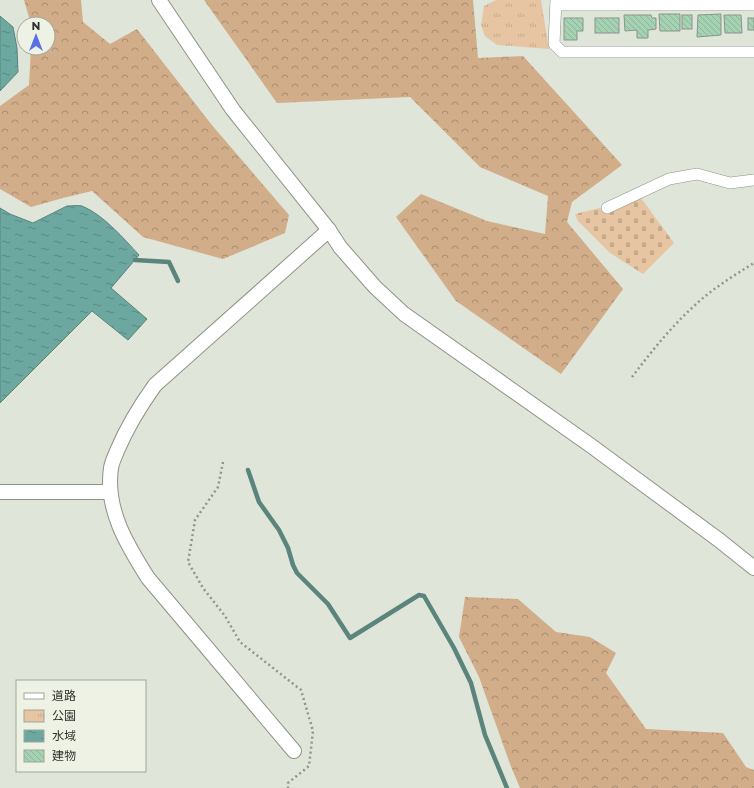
<svg xmlns="http://www.w3.org/2000/svg" width="754" height="788" font-family="Montserrat,'Noto Sans JP',sans-serif">
<defs>
<pattern id="forest-crowns" width="20" height="18" patternUnits="userSpaceOnUse"><rect width="20" height="18" fill="#d1ad89"/><path d="M2 6a3 3 0 1 1 6 0M12 15a3 3 0 1 1 6 0" fill="none" stroke="#aa8d70"/></pattern>
<pattern id="cemetery-stones" width="16" height="16" patternUnits="userSpaceOnUse"><rect width="16" height="16" fill="#e7c5a3"/><path d="M2 7V4a2 2 0 0 1 4 0v3zM10 15v-3a2 2 0 0 1 4 0v3z" fill="#c6aa8c"/></pattern>
<pattern id="park-tufts" width="24" height="20" patternUnits="userSpaceOnUse"><rect width="24" height="20" fill="#e7c5a3"/><path d="M3 7l-1-3M5 7V3M7 7l1-3M15 17l-1-3M17 17v-4M19 17l1-3" fill="none" stroke="#c6aa8c"/></pattern>
<pattern id="water-ripples" width="26" height="14" patternUnits="userSpaceOnUse"><rect width="26" height="14" fill="#6ca89f"/><path d="M2 4q2-2 4 0t4 0M15 11q2-2 4 0t4 0" fill="none" stroke="#598982"/></pattern>
<pattern id="building-back-hatch" width="6" height="6" patternUnits="userSpaceOnUse"><rect width="6" height="6" fill="#a5d2b2"/><path d="M-1 5l2 2M0 0l6 6M5-1l2 2" fill="none" stroke="#8eb599"/></pattern>
</defs>
<rect width="100%" height="100%" fill="#dfe5d8"/>
<!-- forest -->
<g fill="url(#forest-crowns)">
<polygon points="24,0 81,0 83,22 110,44 137,29 211,124 289,215 285,233 223,259 143,237 92,191 63,198 31,207 0,189 0,106 29,85 31,48 48,48 48,24 31,24"/>
<polygon points="204,0 473,0 478,58 523,56 622,165 572,202 567,222 623,289 561,374 456,301 396,217 421,194 487,221 545,234 548,196 480,167 410,97 277,103"/>
<polygon points="465,597 518,599 556,632 590,637 616,653 606,673 646,729 723,733 746,767 754,770 754,788 520,788 510,764 479,677 459,637"/>
</g>
<!-- cemetery -->
<polygon fill="url(#cemetery-stones)" points="641,198 674,243 643,274 610,253 578,221 575,214"/>
<!-- park -->
<polygon fill="url(#park-tufts)" points="496,0 541,0 549,49 497,45 485,36 481,25 484,6"/>
<!-- water -->
<g fill="url(#water-ripples)" stroke="#5a847c">
<polygon points="0,16 13,27 17,48 18,72 0,91"/>
<path d="M67,206C71,206 78,205 82,206C104,215 124,239 139,255L111,288L147,319L128,340L92,311L0,403V208L10,214L33,223Z"/>
</g>
<g fill="none" stroke-linecap="round" stroke-linejoin="round">
<!-- stream -->
<g stroke="#5a847c" stroke-width="4.5">
<polyline points="135,260 169,262 178,281"/>
<polyline points="248,470 259,502 279,530 288,548 293,565 297,573 328,604 350,638 419,595 424,596 454,648 471,683 485,735 507,788"/>
</g>
</g>
<!-- building -->
<g fill="url(#building-back-hatch)" stroke="#89958c">
<polygon points="659,14 680,14 680,31 660,31"/>
<polygon points="721,14 721,35 697,37 698,15"/>
<polygon points="624,15 651,15 652,18 656,18 656,29 648,30 648,38 637,38 637,30 625,31"/>
<rect x="682" y="15" width="10" height="14"/>
<polygon points="724,15 741,15 742,33 725,33"/>
<polygon points="564,18 583,18 583,31 577,31 577,40 564,40"/>
<rect x="595" y="18" width="24" height="15"/>
<rect x="748" y="18" width="6" height="12"/>
</g>
<g fill="none" stroke-linecap="round" stroke-linejoin="round">
<defs>
<g id="minor">
<polyline points="556,0 554,44 562,52 754,52"/>
<polyline points="556,5 754,5"/>
<polyline points="607,208 669,179 697,174 730,183 754,180"/>
</g>
<g id="tertiary">
<polyline points="159,0 233,110 329,230 340,247 375,287 404,314 590,445 719,540 754,568"/>
<polyline points="0,492 110,492"/>
<path d="M294,751L148,578C127,545 105,509 111,468C112,462 115,456 117,451C127,427 140,406 155,385L329,230"/>
</g>
</defs>
<!-- minor casing -->
<use href="#minor" stroke="#8f9388" stroke-width="12"/>
<!-- tertiary casing -->
<use href="#tertiary" stroke="#8f9388" stroke-width="16"/>
<!-- path -->
<g stroke="#90948b" stroke-width="2.5" stroke-dasharray="2 3" stroke-linecap="butt">
<path d="M632,377C651,352 671,327 694,306C712,289 733,276 754,263"/>
<polyline points="223,462 218,487 195,520 188,562 203,588 225,616 240,642 301,690 313,731 309,766 288,783 288,788"/>
</g>
<!-- minor -->
<use href="#minor" stroke="#fff" stroke-width="11"/>
<!-- tertiary -->
<use href="#tertiary" stroke="#fff" stroke-width="14"/>
</g>
<!-- legend -->
<rect x="16" y="680" width="130" height="92" fill="#edf2e5" stroke="#a1a59b"/>
<rect x="24" y="693" width="20" height="6" fill="#ffffff" stroke="#a1a59b"/>
<text x="52" y="700" font-size="12" fill="#2f312c">道路</text>
<rect x="24" y="710" width="20" height="12" fill="url(#park-tufts)" stroke="#a1a59b"/>
<text x="52" y="720" font-size="12" fill="#2f312c">公園</text>
<rect x="24" y="730" width="20" height="12" fill="url(#water-ripples)" stroke="#a1a59b"/>
<text x="52" y="740" font-size="12" fill="#2f312c">水域</text>
<rect x="24" y="750" width="20" height="12" fill="url(#building-back-hatch)" stroke="#a1a59b"/>
<text x="52" y="760" font-size="12" fill="#2f312c">建物</text>
<!-- north arrow -->
<g transform="translate(36 36)"><circle r="19" fill="#edf2e5" stroke="#a1a59b"/>
<path d="M0-3L7 15L0 10L-7 15Z" fill="#5970e7"/>
<text y="-6" font-size="11" font-weight="bold" text-anchor="middle" fill="#2f312c">N</text>
</g>
</svg>
